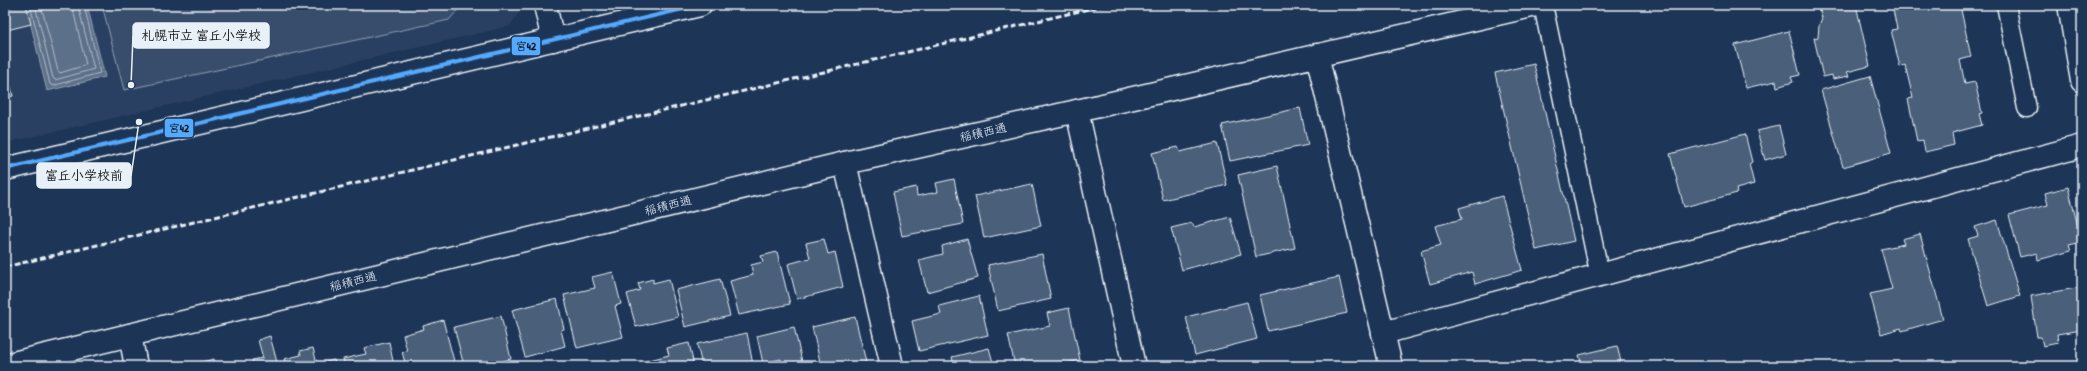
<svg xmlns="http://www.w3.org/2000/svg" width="2087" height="371" font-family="'Patrick Hand','Klee One',sans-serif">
<rect width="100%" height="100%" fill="#1d3557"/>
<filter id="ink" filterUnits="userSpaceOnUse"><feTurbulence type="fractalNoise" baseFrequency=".025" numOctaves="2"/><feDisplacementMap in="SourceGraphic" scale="8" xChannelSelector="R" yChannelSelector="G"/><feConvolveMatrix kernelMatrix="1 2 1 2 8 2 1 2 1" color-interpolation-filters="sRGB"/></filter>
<g filter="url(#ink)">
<!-- built -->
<polygon fill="#2a4162" points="5,5 524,5 510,26 5,143"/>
<!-- green -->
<polygon fill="#374d6c" stroke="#909fb2" points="102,5 462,5 449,20 124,90"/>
<!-- water -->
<polygon fill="#5d7089" stroke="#95a4b5" points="26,5 87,5 105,77 47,91"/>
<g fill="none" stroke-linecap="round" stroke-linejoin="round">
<!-- shore -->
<g stroke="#b0bdcc" stroke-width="1">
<polyline points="30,5 50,84 52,86 100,73 84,5"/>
<polyline points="35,5 53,78 55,80 94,69 78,5"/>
<polyline points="41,5 58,71 60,73 86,65 72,5"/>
</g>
</g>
<!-- building -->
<g fill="#495e7a" stroke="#e8f1f8">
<polygon points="5,5 26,5 31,24 7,30"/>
<polygon points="1818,5 1856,5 1870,66 1847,72 1849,76 1833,79 1832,75 1823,77 1814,38 1818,37 1819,25 1822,18"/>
<polygon points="1892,5 1960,5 1971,57 1960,60 1965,84 1975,82 1982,113 1979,114 1982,125 1952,133 1954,145 1925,152 1923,140 1917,141 1908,99 1913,98 1905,65 1900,67 1891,30 1897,29"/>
<polygon points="1789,31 1800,75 1791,77 1793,82 1777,87 1776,81 1746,88 1735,45"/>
<polygon points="5,61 13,96 5,98"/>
<polygon points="1534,64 1574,241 1536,250 1495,73"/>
<polygon points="1870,76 1891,153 1843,167 1821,90"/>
<polygon points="1300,108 1308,145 1230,161 1222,125"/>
<polygon points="1779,126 1786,154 1765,160 1757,131"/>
<polygon points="1745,134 1752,162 1749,164 1754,184 1736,189 1737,193 1684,207 1670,154"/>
<polygon points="1217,143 1227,185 1163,200 1152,153 1178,147 1180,152"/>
<polygon points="1277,166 1295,248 1256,257 1238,175"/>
<polygon points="954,179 963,224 902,236 893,192 916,187 917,196 938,192 936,183"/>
<polygon points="1032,184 1041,226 984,238 975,196"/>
<polygon points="2068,187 2082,242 2069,245 2071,251 2038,260 2037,253 2020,257 2009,215 2048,205 2045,193"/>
<polygon points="1502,196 1522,270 1475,284 1472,272 1430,284 1421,251 1441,245 1435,226 1462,219 1459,208"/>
<polygon points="1230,217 1241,254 1182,270 1171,228 1192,223 1194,227"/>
<polygon points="1997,220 2020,296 1988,306 1968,239 1978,236 1975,227"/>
<polygon points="1920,234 1943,319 1902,331 1901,328 1881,334 1870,294 1892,289 1881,249 1904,244 1902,239"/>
<polygon points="824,239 828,254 835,252 843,287 797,299 788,264 810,258 806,243"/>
<polygon points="967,239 978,278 927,292 919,260 943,254 942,246"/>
<polygon points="777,252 790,304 739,315 730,281 753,275 751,265 763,262 761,256"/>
<polygon points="1042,254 1051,299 998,311 988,265"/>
<polygon points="613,272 621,304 615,306 623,337 577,348 564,295 595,288 592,277"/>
<polygon points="1339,277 1347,313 1268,331 1260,295"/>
<polygon points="653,279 653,283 669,279 678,317 636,327 627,294 640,290 638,283"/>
<polygon points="720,279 730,316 685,327 676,290"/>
<polygon points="2082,287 2082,330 2057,334 2058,343 2043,346 2041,337 2037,337 2031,296"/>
<polygon points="979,296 988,335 919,351 912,321 941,314 939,306"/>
<polygon points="557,299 564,329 561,330 565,346 525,357 512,310"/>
<polygon points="1247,302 1257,339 1195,355 1186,317"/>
<polygon points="1069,308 1080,360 1054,366 1015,366 1008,335 1050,326 1047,313"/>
<polygon points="501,316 511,359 482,366 464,366 454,327"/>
<polygon points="855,317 866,362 848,366 821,366 812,327"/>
<polygon points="443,320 455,365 406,366 402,352 407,351 403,335 424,329 423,326"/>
<polygon points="794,327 803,366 783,366 781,359 763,363 757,336"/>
<polygon points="747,333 753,365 702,366 697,344"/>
<polygon points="270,336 278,366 247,366 253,364 252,360 263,358 258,340"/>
<polygon points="389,342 394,366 345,366 343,359 366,354 364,348"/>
<polygon points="689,343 694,366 643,366 642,362 669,355 667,348"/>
<polygon points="1617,346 1622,366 1582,366 1579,355"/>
<polygon points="313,348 317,364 334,360 336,366 286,366 284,359 301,355 300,351"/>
<polygon points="989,348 994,366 954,366 952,357"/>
<polygon points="214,359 216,366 189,366 189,365"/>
<polygon points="2027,360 2029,366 2003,366"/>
<polygon points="1548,362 1549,366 1529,366"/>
</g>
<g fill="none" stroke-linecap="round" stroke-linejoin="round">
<defs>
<g id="lane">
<polyline points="1543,5 1600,276"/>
<polyline points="2006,5 2027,108"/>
</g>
<g id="street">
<polyline points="545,5 553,40"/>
<polyline points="2069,5 2082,81"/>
<polyline points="1317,55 1391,366"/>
<polyline points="845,163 892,366"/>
<polyline points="5,169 700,5"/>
<polyline points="1383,333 2082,146"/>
<polyline points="130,335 136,366"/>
</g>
<g id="secondary">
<polyline points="1077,111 1536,5"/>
<polyline points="5,365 845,163 1077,111 1134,366"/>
</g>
</defs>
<!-- lane casing -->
<use href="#lane" stroke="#e8f1f8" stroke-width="21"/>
<!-- street casing -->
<use href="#street" stroke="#e8f1f8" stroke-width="25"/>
<!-- secondary casing -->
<use href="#secondary" stroke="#e8f1f8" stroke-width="25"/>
<!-- lane -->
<use href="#lane" stroke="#1d3557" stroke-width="18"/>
<!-- street -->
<use href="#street" stroke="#1d3557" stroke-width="22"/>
<!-- secondary -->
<use href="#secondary" stroke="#1d3557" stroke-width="22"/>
<!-- rail -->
<polyline stroke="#e8f1f8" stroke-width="3" stroke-dasharray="6 3" stroke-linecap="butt" points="5,267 1105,5"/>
<defs>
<polyline id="bus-1" points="5,169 700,5"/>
</defs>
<!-- bus-1 casing -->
<use href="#bus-1" stroke="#1d3557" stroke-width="7"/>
<!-- bus-1 -->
<use href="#bus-1" stroke="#54aaff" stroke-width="4"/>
</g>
</g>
<g text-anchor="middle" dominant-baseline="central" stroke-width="3" stroke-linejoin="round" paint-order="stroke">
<!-- street labels -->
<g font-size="12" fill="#e8f1f8" stroke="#1d3557">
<text transform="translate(983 132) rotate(-13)">稲積西通</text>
<text transform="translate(668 205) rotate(-14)">稲積西通</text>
<text transform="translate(353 281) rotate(-14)">稲積西通</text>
</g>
</g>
<!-- callouts -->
<path fill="none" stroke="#e8f1f8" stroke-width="1.5" d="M131 85L133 36M139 122L131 176"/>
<g fill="#e8f1f8" stroke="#1d3557" stroke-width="1.5">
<circle cx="131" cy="85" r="4"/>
<circle cx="139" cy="122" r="4"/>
</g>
<g fill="#e8f1f8" stroke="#e8f1f8" stroke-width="1.5">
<rect x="133" y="23" width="136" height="25" rx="4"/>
<rect x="37" y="163" width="94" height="25" rx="4"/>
</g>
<g font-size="13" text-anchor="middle" font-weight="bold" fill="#111">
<text x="201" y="40">札幌市立 富丘小学校</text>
<text x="84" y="180">富丘小学校前</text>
</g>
<g stroke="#1d3557" stroke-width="1.5">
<rect x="511" y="36" width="30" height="20" rx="4" fill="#54aaff"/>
<rect x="164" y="118" width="30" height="20" rx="4" fill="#54aaff"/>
</g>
<g font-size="11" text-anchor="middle" font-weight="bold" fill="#111">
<text x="526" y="50">宮42</text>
<text x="179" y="132">宮42</text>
</g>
<!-- margin -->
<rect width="2087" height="371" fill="none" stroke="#1d3557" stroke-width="20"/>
<rect x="10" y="10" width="2067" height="351" fill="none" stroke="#e8f1f8" stroke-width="1.5" filter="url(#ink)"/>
</svg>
